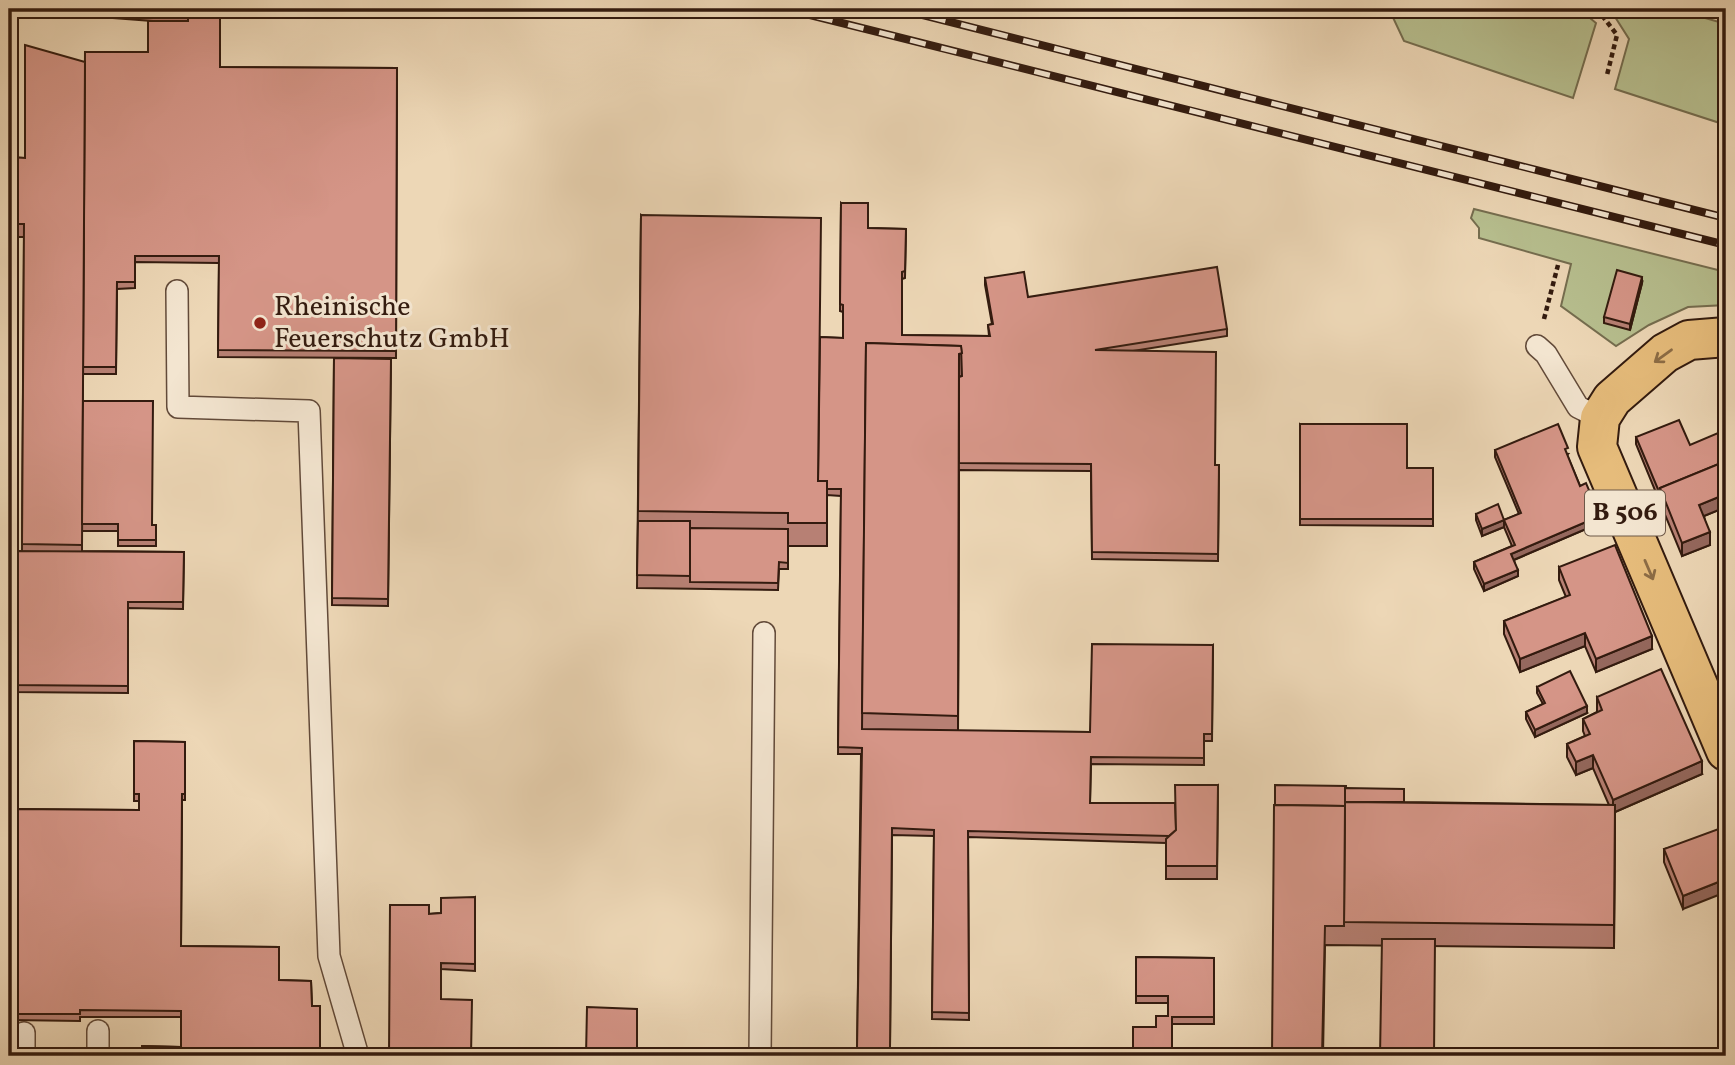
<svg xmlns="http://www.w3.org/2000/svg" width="1735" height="1065" font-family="Vollkorn,serif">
<rect width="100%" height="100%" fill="#edd7b6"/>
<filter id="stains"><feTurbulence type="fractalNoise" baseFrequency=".00286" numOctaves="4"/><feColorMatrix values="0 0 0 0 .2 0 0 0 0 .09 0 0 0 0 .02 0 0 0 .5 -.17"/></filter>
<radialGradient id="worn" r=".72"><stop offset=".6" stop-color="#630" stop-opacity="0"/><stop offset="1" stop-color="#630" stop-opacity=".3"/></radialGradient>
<!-- green -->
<g fill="#b7bf8f" stroke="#756d4f" stroke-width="2">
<polygon points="1389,9 1579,9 1596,23 1573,98 1404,41"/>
<polygon points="1610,9 1674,9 1726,24 1726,125 1615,89 1629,39"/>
<polygon points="1474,209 1726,272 1726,305 1688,307 1649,325 1616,346 1561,306 1571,264 1479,238 1479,228 1471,218"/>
</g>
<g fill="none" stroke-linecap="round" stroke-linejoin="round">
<defs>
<g id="lane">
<polyline points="177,291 178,407 309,411 329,956 358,1056"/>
<polyline points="1537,346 1546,354 1578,407 1600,418"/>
<polyline points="98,1031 98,1056"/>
<polyline points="24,1056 24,1033"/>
<polyline points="760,1056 764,633"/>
</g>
<polyline id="primary" points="1726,337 1689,340 1665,353 1612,399 1600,418 1597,447 1726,751"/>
</defs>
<!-- lane casing -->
<use href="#lane" stroke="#624a39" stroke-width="24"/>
<!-- primary casing -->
<use href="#primary" stroke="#331b0f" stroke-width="42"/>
<!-- path -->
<g stroke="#331b0f" stroke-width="4.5" stroke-dasharray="5 3.5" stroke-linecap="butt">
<polyline points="1597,9 1617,35 1607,75"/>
<polyline points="1544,319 1558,265"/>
</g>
<!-- lane -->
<use href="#lane" stroke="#f3e5d0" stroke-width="21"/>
<!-- primary -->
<use href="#primary" stroke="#e6bc7b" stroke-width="38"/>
<defs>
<g id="rail">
<polyline points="786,9 1726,245"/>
<polyline points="899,9 1726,218"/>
</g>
</defs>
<!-- rail casing -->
<use href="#rail" stroke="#331b0f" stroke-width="8"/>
<!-- rail -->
<use href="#rail" stroke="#f3e5d0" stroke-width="5" stroke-dasharray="16" stroke-linecap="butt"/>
</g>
<!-- wall -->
<g fill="#b78074" stroke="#331b0f" stroke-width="2">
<polygon points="9,9 220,9 220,67 397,68 396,358 218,357 219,263 135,262 135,288 117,289 116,374 83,374 82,445 152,525 156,525 156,546 118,546 118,531 82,531 82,551 184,552 183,609 128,608 128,693 9,692 9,551 22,551 24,237 9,237 9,157 25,158 85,62 148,52 152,21 9,10"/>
<polygon points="9,46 15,48 15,76 9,76"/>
<polygon points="841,203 868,228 906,229 905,278 902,279 902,335 989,336 988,325 992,324 985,285 985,278 1028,297 1227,329 1227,336 1133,351 1215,465 1219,465 1218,561 1092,559 1091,471 959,470 958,731 1090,732 1213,645 1212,741 1204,741 1204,765 1091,764 1090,803 1175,803 1218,785 1217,879 1166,879 1166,843 968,837 969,1020 932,1019 934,836 892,835 890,1048 1133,1050 1168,1016 1168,1003 1136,1003 1136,957 1214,958 1214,1024 1172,1024 1172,1050 1272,1051 1346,788 1404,802 1609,805 1593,768 1576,775 1567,757 1567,744 1585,736 1583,731 1583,719 1597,712 1597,697 1702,774 1615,812 1614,948 1325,945 1323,1056 857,1056 861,754 838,754 841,496 827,495 827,546 788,546 788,536 788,569 779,569 778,590 637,588 641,215 820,337 843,338 843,312 840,311"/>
<polygon points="1642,283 1630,330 1604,323 1604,317"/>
<polygon points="334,358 391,359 388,606 332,605"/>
<polygon points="1300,424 1407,468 1433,468 1433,526 1300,525"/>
<polygon points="1636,437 1690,445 1726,452 1726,507 1704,516 1710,545 1682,556 1636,444"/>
<polygon points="1495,450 1568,454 1567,455 1580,486 1600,523 1514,560 1518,576 1484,591 1474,569 1474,562 1512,546 1504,527 1482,536 1476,520 1476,514 1504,520 1519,514 1495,457"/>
<polygon points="1559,567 1652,649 1596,672 1585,646 1520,672 1504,634 1504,621 1566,597 1559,580"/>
<polygon points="1537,687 1587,713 1535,737 1526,719 1526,712 1543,704 1537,693"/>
<polygon points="134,741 185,742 185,800 182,800 181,946 279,947 279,980 311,981 312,1006 320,1006 320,1056 142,1056 142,1046 181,1047 181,1017 80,1017 80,1021 11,1020 10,1038 9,1038 9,809 139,810 139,801 134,801"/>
<polygon points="1726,833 1683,909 1664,862 1664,849"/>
<polygon points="475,897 475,971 441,969 429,914 441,913"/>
</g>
<!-- shaded-wall -->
<g fill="#95685e" stroke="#331b0f" stroke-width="2">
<polygon points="1642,277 1642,283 1630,330 1630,324"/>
<polygon points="962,353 962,376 959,377 958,739 959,354"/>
<polygon points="1726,494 1726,507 1699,518 1699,505"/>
<polygon points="1600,516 1600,523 1511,561 1511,554"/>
<polygon points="1504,520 1504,527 1482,536 1482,529"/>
<polygon points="1710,532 1710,545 1682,556 1682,543"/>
<polygon points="1518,570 1518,576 1484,591 1484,584"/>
<polygon points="1585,633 1585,646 1520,672 1520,659"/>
<polygon points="1652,636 1652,649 1596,672 1596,659"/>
<polygon points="1587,706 1587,713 1535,737 1535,730"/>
<polygon points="1593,755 1593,768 1576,775 1576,762"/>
<polygon points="1702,761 1702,774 1615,812 1614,948 1615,812 1613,813 1613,800"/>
<polygon points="1726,879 1726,892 1683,909 1683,896"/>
</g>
<!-- building -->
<g fill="#d59587" stroke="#331b0f" stroke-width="2">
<polygon points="78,9 220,9 220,67 397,68 396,351 218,350 219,256 135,256 135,282 117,282 116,367 83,367 85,52 148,52 148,21 188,21 188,18"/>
<polygon points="25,45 85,62 82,545 22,544 24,224 9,224 9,157 25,158"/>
<polygon points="9,46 15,48 15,69 9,69"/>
<polygon points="841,203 868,203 868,228 906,229 905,271 902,272 902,335 990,336 988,325 993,324 985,278 1024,272 1028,297 1217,267 1227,329 1095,350 1216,352 1215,465 1219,465 1218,554 1092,552 1091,464 959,463 959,377 962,376 961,346 866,343 862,729 1090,732 1092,644 1213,645 1212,734 1204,734 1204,758 1091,757 1090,803 1175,803 1176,830 1169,836 968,831 969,1013 932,1012 934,830 892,828 890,1048 857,1048 862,748 838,747 841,489 827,489 827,481 818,481 820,337 843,338 843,305 840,304"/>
<polygon points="641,215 821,218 818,481 827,481 827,523 788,523 788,513 638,511"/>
<polygon points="1617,270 1642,277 1630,324 1604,317"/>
<polygon points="866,343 961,346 962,353 959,354 958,716 862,713"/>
<polygon points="334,358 391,359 388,599 332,598"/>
<polygon points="83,401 153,401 152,525 156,525 156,540 118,540 118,524 82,524"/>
<polygon points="1679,420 1690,445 1718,433 1726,452 1726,461 1660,488 1660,494 1636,437"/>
<polygon points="1300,424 1407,424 1407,468 1433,468 1433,519 1300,519"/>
<polygon points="1558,424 1568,448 1565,449 1580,486 1586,483 1600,516 1511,554 1518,570 1484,584 1474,562 1515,545 1504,520 1482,529 1476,514 1498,504 1504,520 1521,513 1495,450"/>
<polygon points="1726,461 1726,494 1699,505 1710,532 1682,543 1660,488"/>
<polygon points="638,521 690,521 690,576 637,575"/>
<polygon points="690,528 788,529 788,563 779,562 778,583 690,582"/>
<polygon points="1615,545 1652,636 1596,659 1585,633 1520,659 1504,621 1570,595 1559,567"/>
<polygon points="9,551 184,552 183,602 128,602 128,686 9,685"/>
<polygon points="1661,669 1702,761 1613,800 1593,755 1576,762 1567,744 1590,734 1583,719 1602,710 1597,697"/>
<polygon points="1570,671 1587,706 1535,730 1526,712 1545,703 1537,687"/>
<polygon points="134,741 185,742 185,794 182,794 181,946 279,947 279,980 311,981 312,1006 320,1006 320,1056 142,1056 142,1046 181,1047 181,1011 80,1010 80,1014 11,1014 10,1031 9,1031 9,809 139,810 139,794 134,794"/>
<polygon points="1175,785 1218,785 1217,866 1166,866 1166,839 1176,830"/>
<polygon points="1275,785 1346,786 1345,806 1275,805"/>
<polygon points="1345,788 1404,789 1404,802 1345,802"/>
<polygon points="1345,802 1615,805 1614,925 1344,922"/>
<polygon points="1274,805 1345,806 1344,926 1325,926 1322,1056 1272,1056"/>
<polygon points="1724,827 1726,833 1726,879 1683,896 1664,849"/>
<polygon points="475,897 475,964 441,963 441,999 472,1000 471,1056 389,1056 390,905 429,905 429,914 441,913 441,898"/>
<polygon points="1382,939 1435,939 1434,1056 1380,1056"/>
<polygon points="1136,957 1214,958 1214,1017 1172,1017 1172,1050 1133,1050 1133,1027 1156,1027 1156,1016 1168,1016 1168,996 1136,996"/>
<polygon points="587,1007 637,1009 637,1056 586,1056"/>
<polygon points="857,1048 1273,1051 1272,1056 857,1056"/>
<rect x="1015" y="1048" width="56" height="1"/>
<polygon points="735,1054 857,1056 735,1056"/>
</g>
<!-- one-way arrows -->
<defs><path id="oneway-shaft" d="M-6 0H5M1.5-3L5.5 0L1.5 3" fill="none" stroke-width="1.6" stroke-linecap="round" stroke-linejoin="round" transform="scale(1.75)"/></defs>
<g stroke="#8c6c45">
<use href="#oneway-shaft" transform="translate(1663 356) rotate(144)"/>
<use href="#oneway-shaft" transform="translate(1649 570) rotate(67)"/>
</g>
<!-- markers -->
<circle fill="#8f2418" stroke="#f3e5d0" stroke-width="2.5" cx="260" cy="323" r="7"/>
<g text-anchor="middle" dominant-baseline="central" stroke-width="6" stroke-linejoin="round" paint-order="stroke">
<!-- shield labels -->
<rect fill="#f3e5d0" stroke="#6d5849" stroke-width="2" x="1585" y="490.5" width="80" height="45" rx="5"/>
<g font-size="26" font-weight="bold" fill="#331b0f">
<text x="1625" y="513">B 506</text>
</g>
<!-- poi labels -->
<g font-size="28" fill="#331b0f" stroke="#f3e5d0" text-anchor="start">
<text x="274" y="307">Rheinische<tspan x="274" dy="32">Feuerschutz GmbH</tspan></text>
</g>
</g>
<!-- margin -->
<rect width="1735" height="1065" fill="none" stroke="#edd7b6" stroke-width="35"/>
<rect x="10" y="10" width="1714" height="1044" fill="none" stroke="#331b0f" stroke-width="3.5"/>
<rect x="18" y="18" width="1700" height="1030" fill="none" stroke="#331b0f" stroke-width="2"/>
<rect width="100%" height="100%" filter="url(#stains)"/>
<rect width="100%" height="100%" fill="url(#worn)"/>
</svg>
